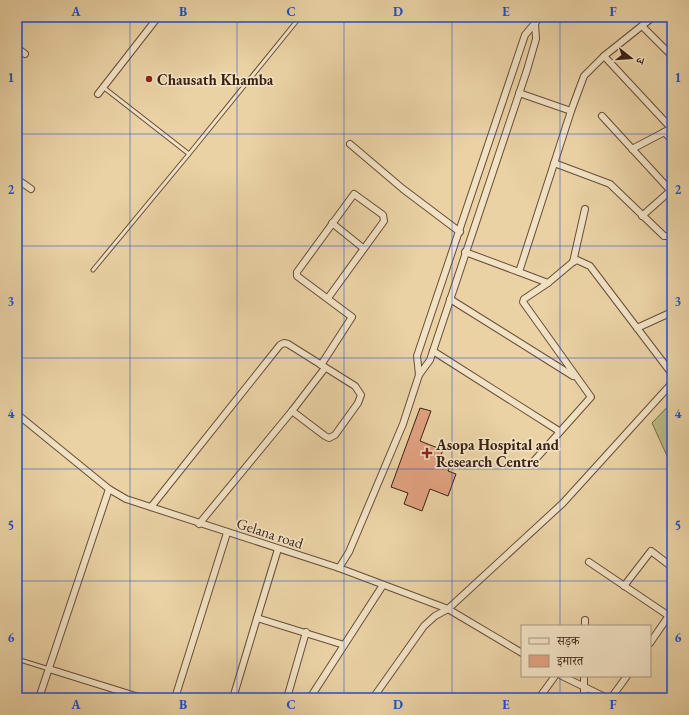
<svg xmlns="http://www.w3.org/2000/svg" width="689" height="715" font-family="'EB Garamond','Noto Serif Devanagari',serif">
<rect width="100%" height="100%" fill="#ead2a5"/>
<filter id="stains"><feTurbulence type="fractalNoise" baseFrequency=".005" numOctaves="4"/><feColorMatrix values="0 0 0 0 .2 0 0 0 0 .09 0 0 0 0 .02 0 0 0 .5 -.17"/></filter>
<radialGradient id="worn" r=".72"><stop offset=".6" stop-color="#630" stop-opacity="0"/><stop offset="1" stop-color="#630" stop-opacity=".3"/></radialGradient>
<!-- green -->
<polygon fill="#b8bb85" stroke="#7a6e4c" points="672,402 672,467 652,423"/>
<!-- building -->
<polygon fill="#e0a180" stroke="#3b2114" points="420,408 431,411 420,441 443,450 439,460 451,465 448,471 456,474 448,496 430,489 422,511 404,504 408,493 391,487"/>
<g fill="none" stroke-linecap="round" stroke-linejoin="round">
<defs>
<g id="lane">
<polyline points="103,87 189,154"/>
<polyline points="93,270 189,154 300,17"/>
<polyline points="17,659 49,669"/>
</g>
<g id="street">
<polyline points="653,17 604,56 671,128"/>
<polyline points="642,26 672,56"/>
<polyline points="17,48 25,54"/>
<polyline points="604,56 584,76 571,111 519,272 548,283 573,262 577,260 590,266 672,374"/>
<polyline points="519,93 571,111"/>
<polyline points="98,94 158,17"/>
<polyline points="602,116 669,189 669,192 642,216"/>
<polyline points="664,132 672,140"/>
<polyline points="350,144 403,189 460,232"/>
<polyline points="632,149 672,128"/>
<polyline points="554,163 610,184 664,236 672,236"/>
<polyline points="17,179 31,189"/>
<polyline points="332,223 363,248"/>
<polyline points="465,252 519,272"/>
<polyline points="573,262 585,209"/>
<polyline points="450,299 573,376"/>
<polyline points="637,328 672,312"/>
<polyline points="433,351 559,431"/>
<polyline points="321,365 352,317 297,276 297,272 354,194 383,215 384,221 328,298"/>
<polyline points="419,375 417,356 525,35 540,17"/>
<polyline points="17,414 109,489 126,499 339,568 349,552 403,424 419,375 430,360 527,70 536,39 535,23"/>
<polyline points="533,462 591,397 523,302 524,299 548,283"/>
<polyline points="151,507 280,345 284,343 288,344 355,386 361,395 358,403 335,435 329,438 325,436 292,411"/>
<polyline points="199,524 292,411 325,368"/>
<polyline points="589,562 669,616"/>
<polyline points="339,568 448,609 522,653"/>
<polyline points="624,586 651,551 672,567"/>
<polyline points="257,618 278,549"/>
<polyline points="585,626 585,620"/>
<polyline points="650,643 672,611"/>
<polyline points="49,669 142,698"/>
<polyline points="562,676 607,698"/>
<polyline points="39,698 109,489"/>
<polyline points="175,698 227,533"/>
<polyline points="233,698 257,618 344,645"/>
<polyline points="287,698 306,632"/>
<polyline points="310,698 383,585"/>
<polyline points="373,698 424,626 435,616 448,609 563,503 672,383"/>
<polyline points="539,698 555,676"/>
<polyline points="584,698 584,676"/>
<polyline points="611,698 627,676"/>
</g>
</defs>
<!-- lane casing -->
<use href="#lane" stroke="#674d38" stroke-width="5"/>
<!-- street casing -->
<use href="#street" stroke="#674d38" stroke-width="8"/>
<!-- lane -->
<use href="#lane" stroke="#f1e2c4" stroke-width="3"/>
<!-- street -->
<use href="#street" stroke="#f1e2c4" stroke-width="6"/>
</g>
<!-- grid -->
<path fill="none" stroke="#1d4ed8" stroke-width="1" stroke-opacity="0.55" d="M130,17V698M237,17V698M344,17V698M452,17V698M560,17V626M17,134H672M17,246H672M17,358H672M17,469H672M17,581H672M560,676V698"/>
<!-- markers -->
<g fill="#8f2418" stroke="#f1e2c4" stroke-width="1.5">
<circle cx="149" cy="79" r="4"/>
<path d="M425 447h4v4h4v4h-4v4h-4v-4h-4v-4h4z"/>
</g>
<g text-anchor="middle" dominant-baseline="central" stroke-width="3.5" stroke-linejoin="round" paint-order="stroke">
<!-- poi labels -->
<g font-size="15" font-weight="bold" fill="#3b2114" stroke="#f1e2c4" text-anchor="start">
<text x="157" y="79">Chausath Khamba</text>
<text x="436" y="444">Asopa Hospital and<tspan x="436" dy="17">Research Centre</tspan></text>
</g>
<!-- street labels -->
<g font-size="15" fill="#3b2114" stroke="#f1e2c4">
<text transform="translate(270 533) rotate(18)">Gelana road</text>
</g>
</g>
<!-- margin -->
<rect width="689" height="715" fill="none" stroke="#ead2a5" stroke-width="44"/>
<!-- legend -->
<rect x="521" y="625" width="130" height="52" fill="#f1e2c4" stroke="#a8957e"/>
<rect x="529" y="638" width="20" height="6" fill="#f1e2c4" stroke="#a8957e"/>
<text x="557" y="645" font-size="12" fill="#3b2114">सड़क</text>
<rect x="529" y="655" width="20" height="12" fill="#e0a180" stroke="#a8957e"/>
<text x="557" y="665" font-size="12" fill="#3b2114">इमारत</text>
<!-- north arrow -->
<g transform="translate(631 58) rotate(107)" stroke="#f1e2c4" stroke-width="3" paint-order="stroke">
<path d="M0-3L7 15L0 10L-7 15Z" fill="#3b2114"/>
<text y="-6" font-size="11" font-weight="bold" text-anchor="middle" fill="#3b2114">उ</text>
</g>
<rect x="22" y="22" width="645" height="671" fill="none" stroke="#1d4ed8" stroke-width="1.5"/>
<g font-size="13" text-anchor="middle" font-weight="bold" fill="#1d4ed8">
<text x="76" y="16">A</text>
<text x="183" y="16">B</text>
<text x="291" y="16">C</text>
<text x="398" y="16">D</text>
<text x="506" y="16">E</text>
<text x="613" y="16">F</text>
<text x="11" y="82">1</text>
<text x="678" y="82">1</text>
<text x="11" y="194">2</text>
<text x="678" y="194">2</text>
<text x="11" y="306">3</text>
<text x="678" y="306">3</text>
<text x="11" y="418">4</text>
<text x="678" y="418">4</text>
<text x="11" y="530">5</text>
<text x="678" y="530">5</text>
<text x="11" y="642">6</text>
<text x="678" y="642">6</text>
<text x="76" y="709">A</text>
<text x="183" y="709">B</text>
<text x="291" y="709">C</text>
<text x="398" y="709">D</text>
<text x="506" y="709">E</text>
<text x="613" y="709">F</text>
</g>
<rect width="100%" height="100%" filter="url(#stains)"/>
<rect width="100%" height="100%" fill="url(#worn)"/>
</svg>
